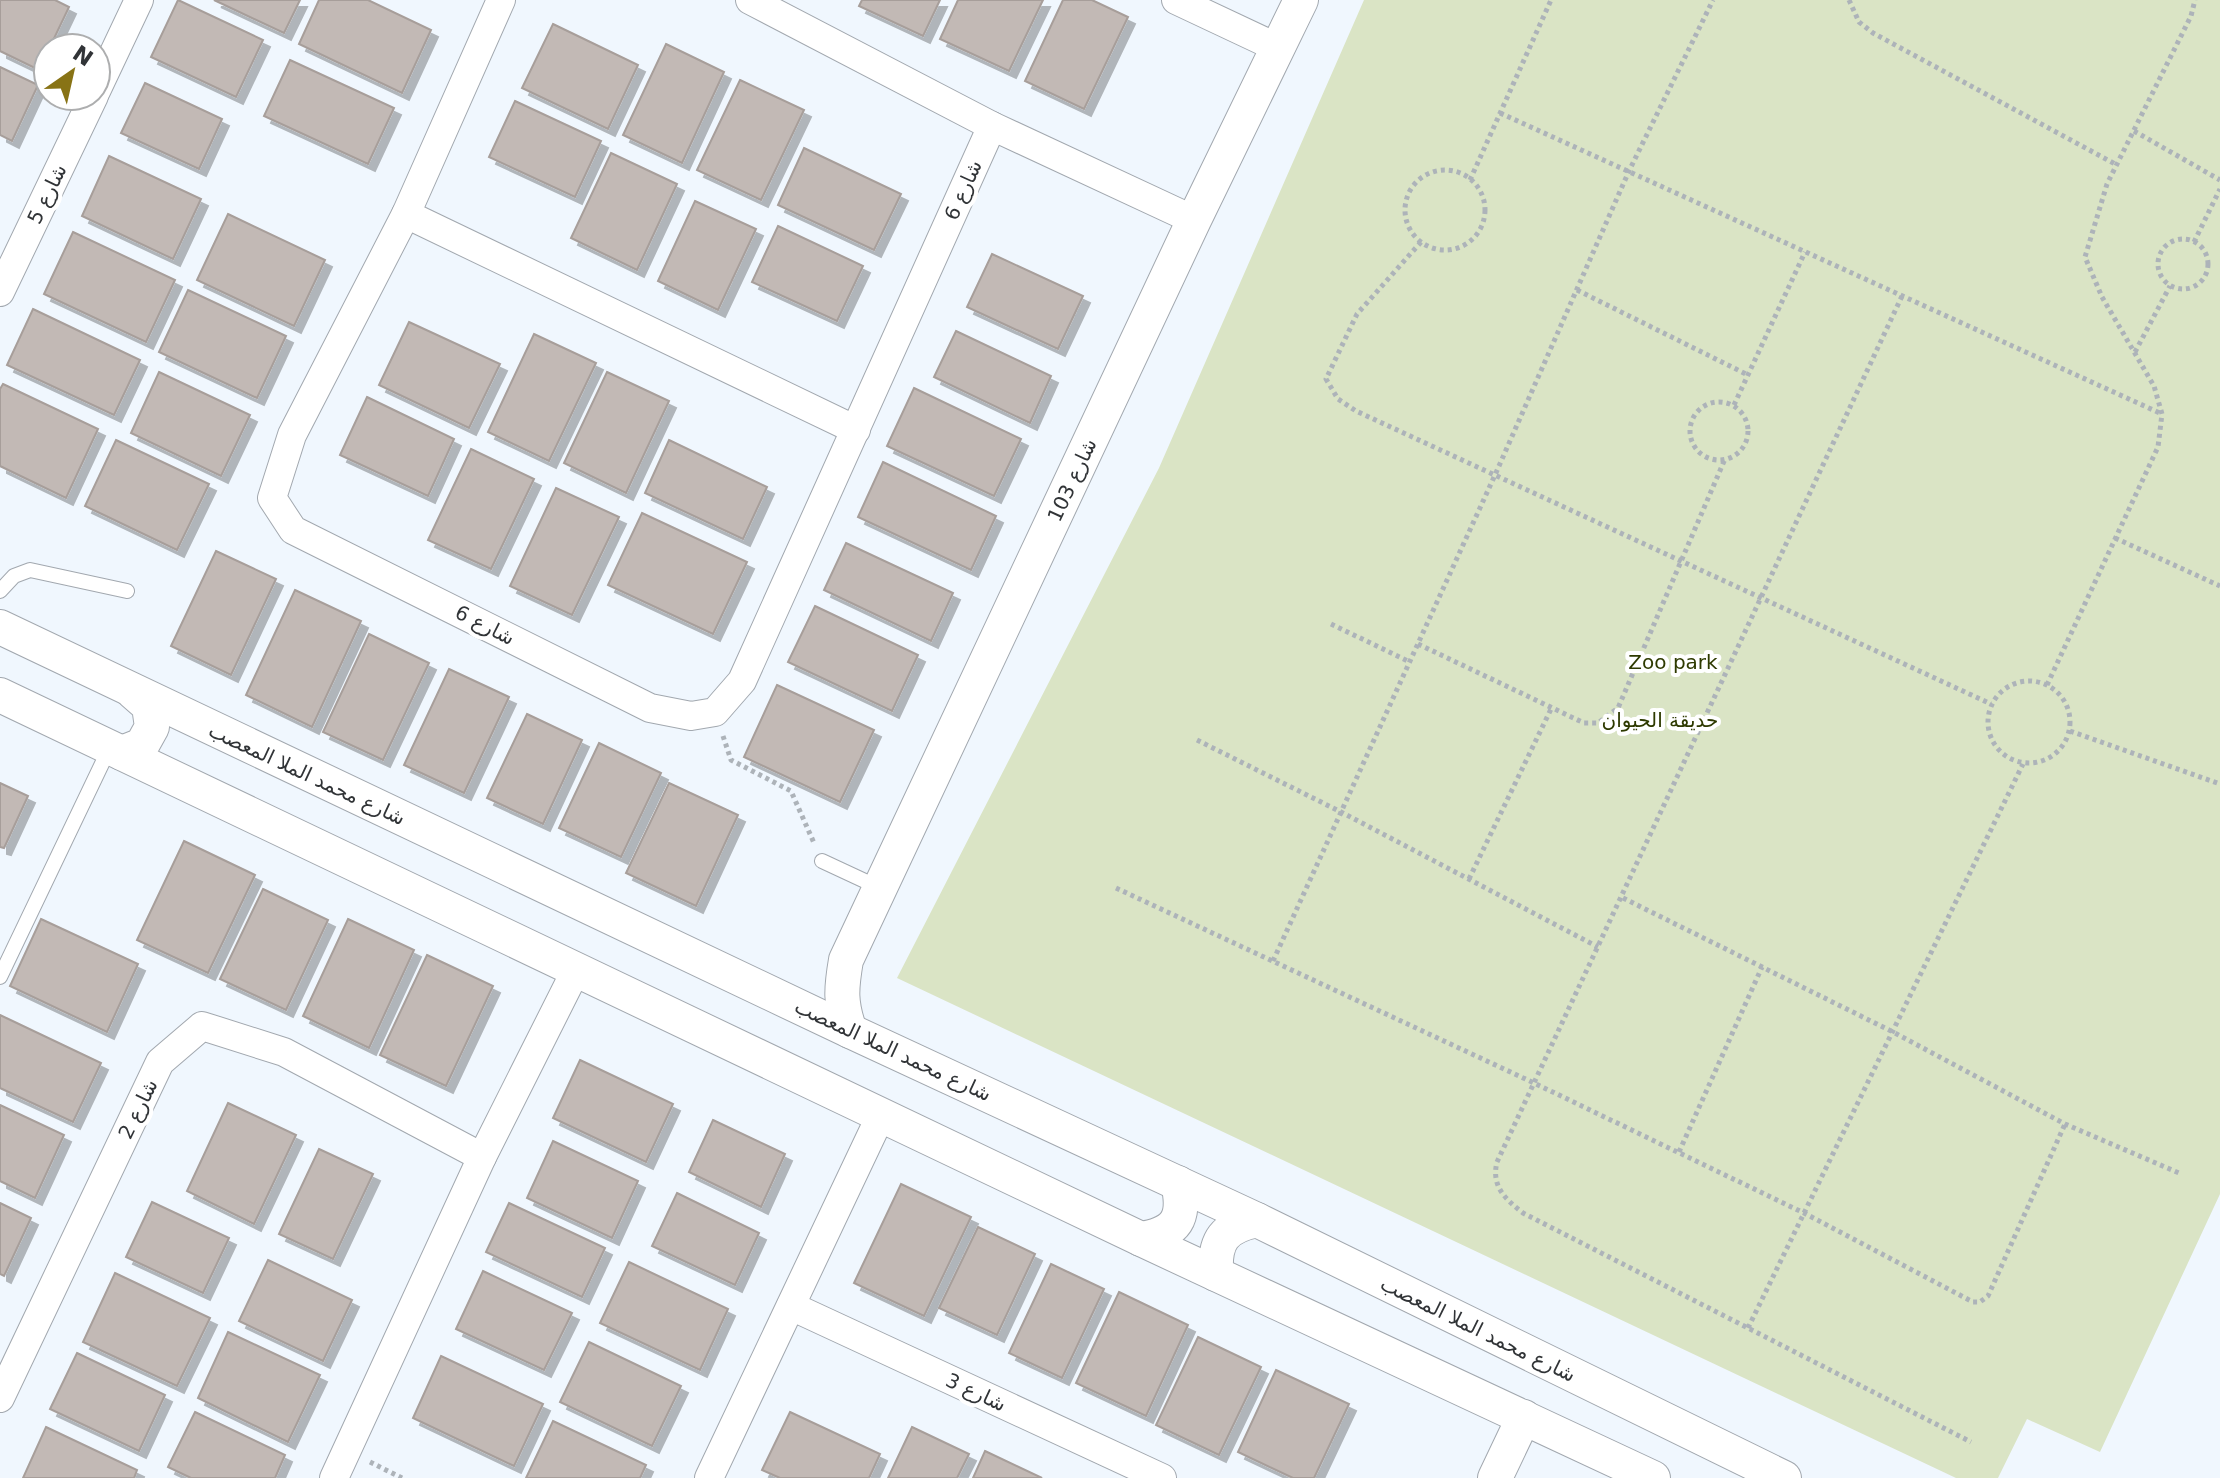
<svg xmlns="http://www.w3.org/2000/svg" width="2220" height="1478" font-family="'DejaVu Sans',Vazirmatn,sans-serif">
<defs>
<filter id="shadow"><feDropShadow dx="7" dy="7" stdDeviation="0" flood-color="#0004"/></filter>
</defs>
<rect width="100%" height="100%" fill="#f0f7fe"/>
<!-- green -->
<polygon fill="#dae4c5" points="1364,0 2220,0 2220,1194 2100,1452 2027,1419 1998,1478 1956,1478 897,978 1159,468"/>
<!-- building -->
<g fill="#c2b9b5" stroke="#a79e9a" stroke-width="2" filter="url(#shadow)">
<polygon points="0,0 55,0 69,7 39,70 0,51"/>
<polygon points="178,0 263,40 236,97 151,57"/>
<polygon points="214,0 300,0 284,33"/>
<polygon points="319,0 368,0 431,30 402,93 299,44"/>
<polygon points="862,0 940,0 923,36 859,6"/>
<polygon points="958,0 1043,0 1009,71 940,39"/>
<polygon points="1063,0 1092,0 1128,17 1084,109 1025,81"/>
<polygon points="553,24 638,65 608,129 522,88"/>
<polygon points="666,44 724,72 682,163 623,135"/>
<polygon points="290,60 394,108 368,164 264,116"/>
<polygon points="0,67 38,85 12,141 0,135"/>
<polygon points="740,80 804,110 761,200 697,170"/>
<polygon points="145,83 222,119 199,169 121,133"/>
<polygon points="515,101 601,141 575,197 489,157"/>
<polygon points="804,148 901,194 874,250 778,205"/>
<polygon points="611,153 677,184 637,270 571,238"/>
<polygon points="109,156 201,199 173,259 82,216"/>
<polygon points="695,201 756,229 718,310 658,281"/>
<polygon points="228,214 325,260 294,326 197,280"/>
<polygon points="778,226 863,266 837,321 752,282"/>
<polygon points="73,232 175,280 146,342 44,294"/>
<polygon points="992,254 1083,296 1058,349 967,307"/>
<polygon points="188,290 286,336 257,398 159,352"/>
<polygon points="33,309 140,360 114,415 7,365"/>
<polygon points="409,322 500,364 469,428 379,385"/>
<polygon points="956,331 1051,376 1030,423 934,377"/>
<polygon points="534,334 596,363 549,461 488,432"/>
<polygon points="159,372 250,415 221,476 131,433"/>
<polygon points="607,372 669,401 626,493 564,463"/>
<polygon points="3,384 98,429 66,498 0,466 0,389"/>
<polygon points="914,388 1021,439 994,496 887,446"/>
<polygon points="367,397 454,439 428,496 340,455"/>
<polygon points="116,440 209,484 177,550 85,506"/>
<polygon points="669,440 767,487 743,539 645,493"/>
<polygon points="471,449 534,479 491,569 428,540"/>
<polygon points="883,462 996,516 971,570 858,517"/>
<polygon points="556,488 619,517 572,615 510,586"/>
<polygon points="642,513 747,562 713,634 608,585"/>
<polygon points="846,543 953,593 931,641 824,590"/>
<polygon points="216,551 276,579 231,675 171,646"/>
<polygon points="295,590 361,621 312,727 246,695"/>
<polygon points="815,606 918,655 892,711 788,662"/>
<polygon points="369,634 429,663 383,760 323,732"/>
<polygon points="449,669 509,697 464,793 404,765"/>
<polygon points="777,685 874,730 840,802 744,757"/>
<polygon points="527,714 582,740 543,824 487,798"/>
<polygon points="599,743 661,773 621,857 559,828"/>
<polygon points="0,783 28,796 4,848 0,847"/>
<polygon points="669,783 738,815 696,906 626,873"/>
<polygon points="184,841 255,875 208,973 137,940"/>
<polygon points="263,889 328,920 286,1010 220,979"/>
<polygon points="41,919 138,964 107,1032 10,986"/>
<polygon points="348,919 414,950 369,1048 303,1016"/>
<polygon points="427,955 493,986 446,1086 380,1055"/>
<polygon points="0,1015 101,1063 73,1122 0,1088"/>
<polygon points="580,1060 673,1104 646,1162 553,1118"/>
<polygon points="228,1103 296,1135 254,1224 187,1191"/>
<polygon points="0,1105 64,1135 35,1198 0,1181"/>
<polygon points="713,1120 785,1154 761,1207 689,1172"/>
<polygon points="553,1141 638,1181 612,1238 527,1198"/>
<polygon points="319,1149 373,1174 333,1259 279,1234"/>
<polygon points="901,1184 971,1217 924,1316 854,1283"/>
<polygon points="677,1193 759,1233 735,1285 652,1246"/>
<polygon points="152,1202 229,1238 203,1293 126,1257"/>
<polygon points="0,1203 31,1218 4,1276 0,1274"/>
<polygon points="509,1203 605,1248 582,1297 486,1252"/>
<polygon points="978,1227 1035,1254 997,1335 939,1308"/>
<polygon points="268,1260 352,1300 323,1361 239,1321"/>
<polygon points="629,1262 728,1309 700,1370 600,1323"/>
<polygon points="1051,1264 1104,1289 1062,1378 1009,1353"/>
<polygon points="483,1271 572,1313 544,1370 456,1329"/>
<polygon points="115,1273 210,1318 177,1386 83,1342"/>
<polygon points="1119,1292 1188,1325 1146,1416 1076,1383"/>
<polygon points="228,1332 320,1375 288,1442 198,1398"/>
<polygon points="1198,1337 1261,1367 1219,1455 1156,1425"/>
<polygon points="589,1342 681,1386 652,1446 560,1402"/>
<polygon points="77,1353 165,1395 139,1451 50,1409"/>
<polygon points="441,1356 543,1404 514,1466 413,1418"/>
<polygon points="1276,1370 1349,1404 1314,1478 1293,1478 1238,1452"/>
<polygon points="195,1412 285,1455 275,1478 191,1478 168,1467"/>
<polygon points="790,1412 880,1454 869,1478 780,1478 762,1470"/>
<polygon points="553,1421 646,1465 640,1478 526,1478"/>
<polygon points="46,1427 137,1470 134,1478 23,1478"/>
<polygon points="912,1427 969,1454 957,1478 888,1478"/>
<polygon points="985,1451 1042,1478 973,1478"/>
</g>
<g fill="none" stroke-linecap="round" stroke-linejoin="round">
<defs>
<g id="service">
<polyline points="0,591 14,576 30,570 127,591"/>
<polyline points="822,861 880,888"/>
<polyline points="0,977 110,747"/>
</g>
<g id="minor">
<polyline points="501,0 406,214 292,435 272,498 293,530 650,708 691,716 715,712 742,681 992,126"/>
<polyline points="750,0 992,126 1194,220"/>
<polyline points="1176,0 1278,48"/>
<polyline points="96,91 139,0"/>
<polyline points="406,214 856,430"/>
<polyline points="0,292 94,96"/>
<polyline points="791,1306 1162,1478"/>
<polyline points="0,1398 160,1062 202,1026 284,1052 482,1157"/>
<polyline points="334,1478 482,1157 577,968"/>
<polyline points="709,1478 881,1115"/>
</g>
<g id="tertiary">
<polyline points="0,627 850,1031 1257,1220 1784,1478"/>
<polyline points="0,695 1141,1239 1653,1478"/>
<polyline points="122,753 142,745 152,727 149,706 133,692"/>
<path d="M850,1031C840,1003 841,989 846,960L1194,220L1301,0"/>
<path d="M1141,1239C1177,1233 1186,1218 1178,1183"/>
<path d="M1216,1274C1214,1240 1224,1227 1257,1220"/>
<polyline points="1495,1478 1524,1417"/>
</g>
</defs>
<!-- service casing -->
<use href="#service" stroke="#a2a8af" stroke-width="16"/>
<!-- minor casing -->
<use href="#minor" stroke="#a2a8af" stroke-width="30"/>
<!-- tertiary casing -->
<use href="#tertiary" stroke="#a2a8af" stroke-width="36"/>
<!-- path -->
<g stroke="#adb3b9" stroke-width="5" stroke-dasharray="4 4" stroke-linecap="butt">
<polyline points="1849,0 1859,22 1873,33 2117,165"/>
<polyline points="1500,113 2162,414"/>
<polyline points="2134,131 2220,180"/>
<circle cx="1445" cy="210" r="40"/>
<polyline points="1470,180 1551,0"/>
<circle cx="2183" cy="264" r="25"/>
<polyline points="1421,242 1357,314 1326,379 1338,399 1356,411 1991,704"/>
<polyline points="2194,242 2220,189"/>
<polyline points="1577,290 1748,375"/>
<path d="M1902,296L1497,1162C1491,1186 1505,1199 1523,1213L1971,1442"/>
<polyline points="2135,352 2170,286"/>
<circle cx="1719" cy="431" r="29"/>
<polyline points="1734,405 1805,252"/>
<polyline points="2115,538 2220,586"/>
<polyline points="1331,624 1410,662"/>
<polyline points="1418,644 1584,723 1598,723 1618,708 1725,459"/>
<circle cx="2029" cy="722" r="41"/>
<polyline points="2047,685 2158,447 2162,414 2154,386 2102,297 2085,257 2107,184 2191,16 2195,0"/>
<polyline points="2070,731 2220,784"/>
<polyline points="723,736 731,760 791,791 814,843"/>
<polyline points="1197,740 1341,812 1598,947"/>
<polyline points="1469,879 1552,707"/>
<polyline points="1116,888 1534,1083 1804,1213 1973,1302 1980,1302 1988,1296 2065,1124"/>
<polyline points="1623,898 1893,1032 2065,1124 2179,1173"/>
<polyline points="1273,961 1495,475 1629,171 1713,0"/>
<polyline points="1679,1152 1762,967"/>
<polyline points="1748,1328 2023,764"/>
<polyline points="370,1462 402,1478"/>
</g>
<!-- service -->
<use href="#service" stroke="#fff" stroke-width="14"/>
<!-- minor -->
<use href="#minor" stroke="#fff" stroke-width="28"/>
<!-- tertiary -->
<use href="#tertiary" stroke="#fff" stroke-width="34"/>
</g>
<g text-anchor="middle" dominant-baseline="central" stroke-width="8" stroke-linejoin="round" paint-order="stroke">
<!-- street labels -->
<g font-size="20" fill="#313437" stroke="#fff">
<text transform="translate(963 190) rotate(-66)">شارع 6</text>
<text transform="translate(47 194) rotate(-64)">شارع 5</text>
<text transform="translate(1072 480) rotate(-65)">شارع 103</text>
<text transform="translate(485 625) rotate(27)">شارع 6</text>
<text transform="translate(307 774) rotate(25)">شارع محمد الملا المعصب</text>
<text transform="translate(893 1050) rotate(25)">شارع محمد الملا المعصب</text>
<text transform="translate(138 1109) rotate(-64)">شارع 2</text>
<text transform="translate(1478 1329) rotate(26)">شارع محمد الملا المعصب</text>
<text transform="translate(976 1392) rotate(25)">شارع 3</text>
</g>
<!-- park labels -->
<g font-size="20" fill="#2e3a00" stroke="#fff">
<text x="1673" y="662">Zoo park</text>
<text x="1660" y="720">حديقة الحيوان</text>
</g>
</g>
<!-- north arrow -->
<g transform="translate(72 72) rotate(34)"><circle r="38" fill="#ffffff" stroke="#adaeaf" stroke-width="2"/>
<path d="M0-6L14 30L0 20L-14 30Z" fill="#887315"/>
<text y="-12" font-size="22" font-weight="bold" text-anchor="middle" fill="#313437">N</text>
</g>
</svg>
